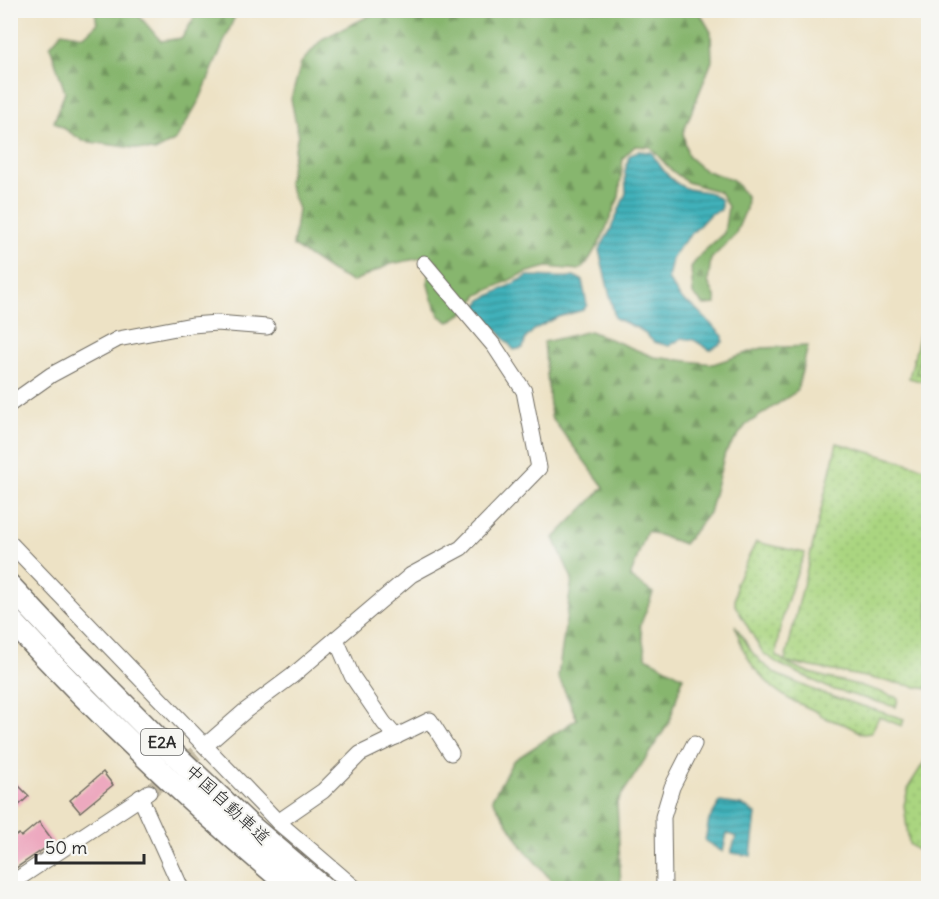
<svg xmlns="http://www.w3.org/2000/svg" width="939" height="899" font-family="Delius,'Klee One',sans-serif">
<defs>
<pattern id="green-dots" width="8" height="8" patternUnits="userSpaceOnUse" patternTransform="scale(1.5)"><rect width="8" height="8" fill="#aad580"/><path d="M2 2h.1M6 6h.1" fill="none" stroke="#92b76f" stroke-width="1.8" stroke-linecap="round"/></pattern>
<pattern id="forest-firs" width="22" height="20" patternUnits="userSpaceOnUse" patternTransform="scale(1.5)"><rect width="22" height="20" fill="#87b66e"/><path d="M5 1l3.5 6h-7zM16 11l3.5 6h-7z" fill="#6f945b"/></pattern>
<pattern id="water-rules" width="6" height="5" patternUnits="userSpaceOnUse" patternTransform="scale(1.5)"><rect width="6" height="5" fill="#41b1ba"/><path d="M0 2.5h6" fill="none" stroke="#379097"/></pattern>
</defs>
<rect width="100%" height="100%" fill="#f6f6f2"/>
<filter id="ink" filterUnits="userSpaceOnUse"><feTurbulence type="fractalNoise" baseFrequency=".0167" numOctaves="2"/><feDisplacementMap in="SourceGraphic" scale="12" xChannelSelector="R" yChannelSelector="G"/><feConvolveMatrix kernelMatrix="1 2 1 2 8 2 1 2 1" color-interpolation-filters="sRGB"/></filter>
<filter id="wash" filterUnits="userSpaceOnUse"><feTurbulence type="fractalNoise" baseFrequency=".008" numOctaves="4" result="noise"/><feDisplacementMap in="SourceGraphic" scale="24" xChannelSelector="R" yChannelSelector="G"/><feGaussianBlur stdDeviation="1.35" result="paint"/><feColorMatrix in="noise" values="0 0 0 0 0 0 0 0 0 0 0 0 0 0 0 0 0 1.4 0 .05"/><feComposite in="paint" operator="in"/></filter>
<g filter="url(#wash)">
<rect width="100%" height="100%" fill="#ede2c5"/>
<!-- green -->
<g fill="url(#green-dots)" stroke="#6a8056" stroke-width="1.5">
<polygon points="927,306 928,306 928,383 909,378"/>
<path d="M837,443L928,469V689L786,662C808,675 834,679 858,685C871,688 885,694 898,698L896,707L831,689L779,664L763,653L735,605L736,583L756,542L805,553C791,586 779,620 776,656L785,661Z"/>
<polygon points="735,625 752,652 763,664 778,675 821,693 904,719 902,726 879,717 871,733 863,734 846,725 825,718 815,711 789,699 773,688 754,668 742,647"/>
<polygon points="928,756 928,858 909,844 904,805 909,786"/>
</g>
<!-- forest -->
<g fill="url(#forest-firs)" stroke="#59704c" stroke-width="1.5">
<polygon points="698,10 711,32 712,61 683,133 688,156 704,170 733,180 747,197 746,209 735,235 711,259 708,282 715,296 716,304 704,305 693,294 691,267 701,254 724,233 728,207 720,192 687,182 671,170 650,147 635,146 623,158 619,197 602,238 587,263 579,270 547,267 525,273 478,295 469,309 449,322 440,316 432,299 428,285 428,278 438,262 426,257 391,264 352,282 331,271 293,246 298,209 288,183 298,134 291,99 301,63 322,39 371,15 371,11"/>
<polygon points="95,11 135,11 161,41 182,38 198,11 237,11 200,99 176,140 155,151 83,141 54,122 65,92 50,46 62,32 84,36 97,24"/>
<polygon points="590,331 654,357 713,364 762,348 808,346 797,391 746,425 725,453 709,513 684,544 647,531 630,577 653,593 640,626 646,657 683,677 669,723 617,802 621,888 558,888 524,849 492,799 513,761 577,719 558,676 572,579 554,538 604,487 551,417 544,342"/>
</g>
<!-- pitch -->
<polygon fill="#aad580" stroke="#6a8056" stroke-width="1.5" points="928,326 928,376 916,373"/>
<!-- water -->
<g fill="url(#water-rules)" stroke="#366e72" stroke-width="1.5">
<path d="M638,151L651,152C662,169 673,187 694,190C707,192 710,191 721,200V210L710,214L681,245L672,259L668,279L681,299L694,307L723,336V342L710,350L694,340L682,338L669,346L654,342L641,330L615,318L599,250L610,231L626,193L625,171L629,156Z"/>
<path d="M528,276C544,276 560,278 576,277L582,280L587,305L583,310L558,317L535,329L526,338L523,348L514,350L477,307L481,300Z"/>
<polygon points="720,802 742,805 756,814 751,856 731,853 736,837 727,833 723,852 705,841 709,820"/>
</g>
<g id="blocks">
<!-- building -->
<g fill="#eda9bf">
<polygon points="103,772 113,785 80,812 70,800"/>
<polygon points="10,777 29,796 18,806 10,799"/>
<polygon points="39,822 54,842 10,872 10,840 19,834 21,837"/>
</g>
</g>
</g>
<g filter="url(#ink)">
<use href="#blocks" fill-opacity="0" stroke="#6f6b61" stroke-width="1.5"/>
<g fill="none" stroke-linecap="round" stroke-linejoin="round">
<!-- minor-tunnel -->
<polyline stroke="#c6bda6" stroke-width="15" stroke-dasharray="15 8" stroke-linecap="butt" points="149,792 205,746"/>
<defs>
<g id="minor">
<polyline points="10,404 51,375 118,339 192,325 217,323 267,327"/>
<polyline points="10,543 278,822 355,888"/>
<polyline points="336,639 352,676 384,723 396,737"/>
<polyline points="205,746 245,711 292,676 411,575 461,548 539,468 524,391 495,347 424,263"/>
<polyline points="140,797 181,888"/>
<polyline points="278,822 323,791 360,754 430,720 451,753"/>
<polyline points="10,884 149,792"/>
<polyline points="664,888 663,817 672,787 694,744"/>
</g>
<g id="highway">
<polyline points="10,586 67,647 156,737 249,825 323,888"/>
<path d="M10,619C98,715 192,804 292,888"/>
</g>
</defs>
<!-- minor casing -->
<use href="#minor" stroke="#6f6b61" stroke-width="17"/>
<!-- highway casing -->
<use href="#highway" stroke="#6f6b61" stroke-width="25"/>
<!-- minor -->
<use href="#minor" stroke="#fff" stroke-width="15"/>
<!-- highway -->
<use href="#highway" stroke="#fff" stroke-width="22"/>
</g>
</g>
<g text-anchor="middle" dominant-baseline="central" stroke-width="4.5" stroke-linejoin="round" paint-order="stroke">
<!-- shield labels -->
<rect fill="#f6f6f2" stroke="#686867" stroke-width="1.5" x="141" y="729" width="42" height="26" rx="4.5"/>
<g font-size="16" font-weight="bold" fill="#2b2b2b">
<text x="162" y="742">E2A</text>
</g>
<!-- street labels -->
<g font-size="18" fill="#2b2b2b" stroke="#f6f6f2">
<text transform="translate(228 804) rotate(43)">中国自動車道</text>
</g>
</g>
<!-- margin -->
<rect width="939" height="899" fill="none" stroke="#f6f6f2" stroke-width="36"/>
<!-- scale -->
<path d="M36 854v9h108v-9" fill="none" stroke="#2b2b2b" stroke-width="3"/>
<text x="45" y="854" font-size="18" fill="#2b2b2b" stroke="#f6f6f2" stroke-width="4.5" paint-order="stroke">50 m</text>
</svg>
